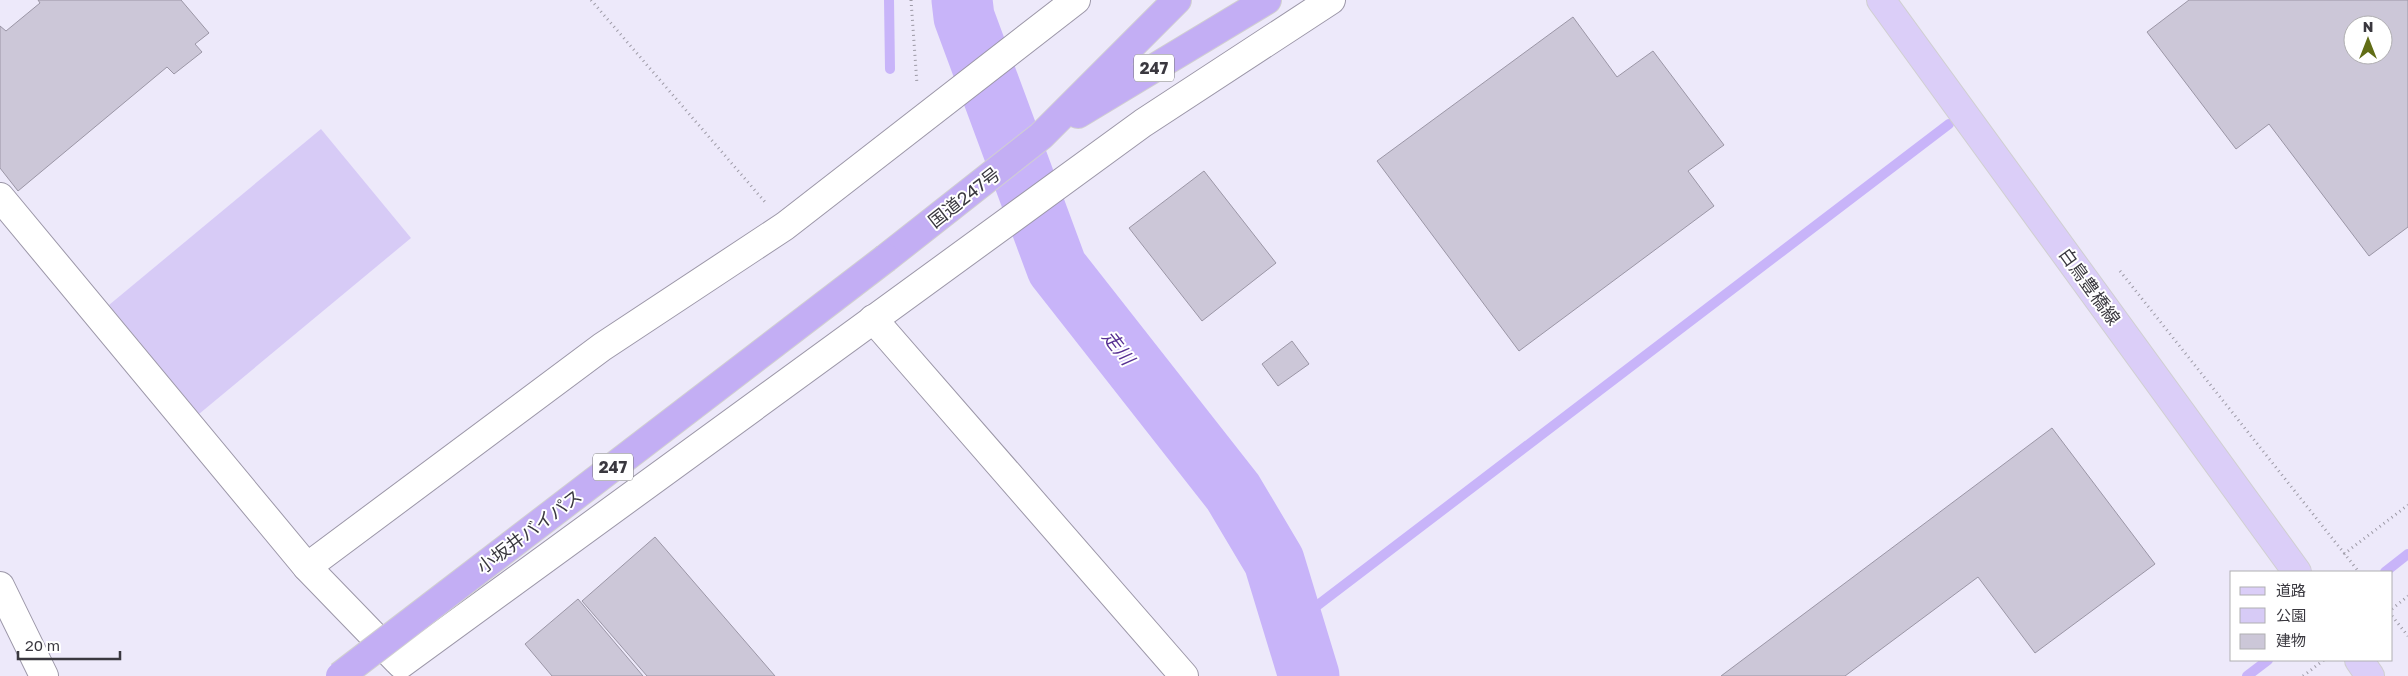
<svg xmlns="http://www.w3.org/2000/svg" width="2408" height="676" font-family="'Golos Text','Noto Sans JP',sans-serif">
<rect width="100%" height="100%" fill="#ede9fa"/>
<!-- green -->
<polygon fill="#d7cbf6" points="321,129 411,238 199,414 109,305"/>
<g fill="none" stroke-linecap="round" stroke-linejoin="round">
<!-- stream -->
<g stroke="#c8b4f9" stroke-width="10">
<polyline points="889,0 890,69"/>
<polyline points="2385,572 2408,554"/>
<polyline points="1293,624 1949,124"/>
<polyline points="2247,676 2268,660"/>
</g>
<!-- river -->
<polyline stroke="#c8b4f9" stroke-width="61" points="962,0 964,17 1057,268 1233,492 1274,561 1309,676"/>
</g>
<!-- building -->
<g fill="#ccc7d8" stroke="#9b96a6" fill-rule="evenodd">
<polygon points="38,0 181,0 209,33 195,44 202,52 174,74 167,67 18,191 0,168 0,26 6,31 40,3"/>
<path d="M2189,0H2408V227L2369,256L2269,124L2236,149L2147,32ZM2353,25H2383V55H2353Z"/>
<polygon points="1573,17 1617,77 1653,51 1724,145 1688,171 1714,206 1519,351 1377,161"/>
<polygon points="1204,171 1276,263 1202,321 1129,228"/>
<polygon points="1292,341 1309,364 1278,386 1262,364"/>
<polygon points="2052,428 2155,564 2035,653 1978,577 1845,676 1721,676"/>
<polygon points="655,537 775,676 647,676 582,601"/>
<polygon points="578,599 643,676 552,676 525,644"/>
</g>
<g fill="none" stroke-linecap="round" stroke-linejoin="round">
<defs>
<g id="minor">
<polyline points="0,197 307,567 398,661"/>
<polyline points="873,319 1184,676"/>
<polyline points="307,567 602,347 785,226 1076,0"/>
<polyline points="0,586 44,676"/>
<polyline points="401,664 1143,123 1331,0"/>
</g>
<g id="major">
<polyline points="1881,0 2297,572"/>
<polyline points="2359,660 2370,676"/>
</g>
<g id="highway">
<polyline points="1078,114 1267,0"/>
<polyline points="886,258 1041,136 1177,0"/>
</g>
</defs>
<!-- minor casing -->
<use href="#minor" stroke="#9c97a8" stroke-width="30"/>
<!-- major casing -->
<use href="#major" stroke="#d0cfd1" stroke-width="30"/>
<!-- highway casing -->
<use href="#highway" stroke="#d0cfd1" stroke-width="30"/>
<!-- path -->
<g stroke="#9d9aa6" stroke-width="3" stroke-dasharray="1 4" stroke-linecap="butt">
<polyline points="591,0 765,202"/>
<polyline points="911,0 917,84"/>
<polyline points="2120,271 2359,572"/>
<polyline points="2344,554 2408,505"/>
<polyline points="2392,609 2408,596"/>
<polyline points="2392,616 2408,636"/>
<polyline points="2303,676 2324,660"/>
</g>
<!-- minor -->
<use href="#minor" stroke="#fff" stroke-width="28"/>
<!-- major -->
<use href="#major" stroke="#dbcef8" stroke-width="28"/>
<!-- highway -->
<use href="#highway" stroke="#c3aef4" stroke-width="28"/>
<defs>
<polyline id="highway-bridge" points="340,676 886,258"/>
</defs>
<!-- highway-bridge casing -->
<use href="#highway-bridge" stroke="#d0cfd1" stroke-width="30" stroke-linecap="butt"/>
<!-- highway-bridge -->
<use href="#highway-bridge" stroke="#c3aef4" stroke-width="28"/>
</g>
<g text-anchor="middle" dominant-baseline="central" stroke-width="4" stroke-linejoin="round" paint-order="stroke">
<!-- shield labels -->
<g fill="#fff" stroke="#757479" stroke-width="1">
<rect x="1134" y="54.5" width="40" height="27" rx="4"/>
<rect x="593" y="453.5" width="40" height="27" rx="4"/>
</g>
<g font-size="16" font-weight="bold" fill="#3a383f">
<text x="1154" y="68">247</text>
<text x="613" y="467">247</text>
</g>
<!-- street labels -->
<g font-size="18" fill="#3a383f" stroke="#fff">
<text transform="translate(964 197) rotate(-38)">国道247号</text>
<text transform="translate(2090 286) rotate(54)">白鳥豊橋線</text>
<text transform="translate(529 531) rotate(-37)">小坂井バイパス</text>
</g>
<!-- water labels -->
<g font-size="19" font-style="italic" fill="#573092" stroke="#fff">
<text transform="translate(1119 347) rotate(52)">走川</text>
</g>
</g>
<!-- legend -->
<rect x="2230" y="571" width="162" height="90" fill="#ffffff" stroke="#b0afb2"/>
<rect x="2240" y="587" width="25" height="8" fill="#dbcef8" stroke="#b0afb2"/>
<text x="2276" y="596" font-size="15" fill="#3a383f">道路</text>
<rect x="2240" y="608" width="25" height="15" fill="#d7cbf6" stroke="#b0afb2"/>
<text x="2276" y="621" font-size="15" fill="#3a383f">公園</text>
<rect x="2240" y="634" width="25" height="15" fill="#ccc7d8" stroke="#b0afb2"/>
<text x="2276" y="646" font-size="15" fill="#3a383f">建物</text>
<!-- north arrow -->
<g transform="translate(2368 40)"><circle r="24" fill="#ffffff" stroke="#b0afb2"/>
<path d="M0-4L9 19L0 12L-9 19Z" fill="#616d16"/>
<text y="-8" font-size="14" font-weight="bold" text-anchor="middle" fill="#3a383f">N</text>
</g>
<!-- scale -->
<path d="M18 651v8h102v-8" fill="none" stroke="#3a383f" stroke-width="2.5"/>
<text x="25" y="651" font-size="15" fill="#3a383f" stroke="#ffffff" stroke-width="4" paint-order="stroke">20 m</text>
</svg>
